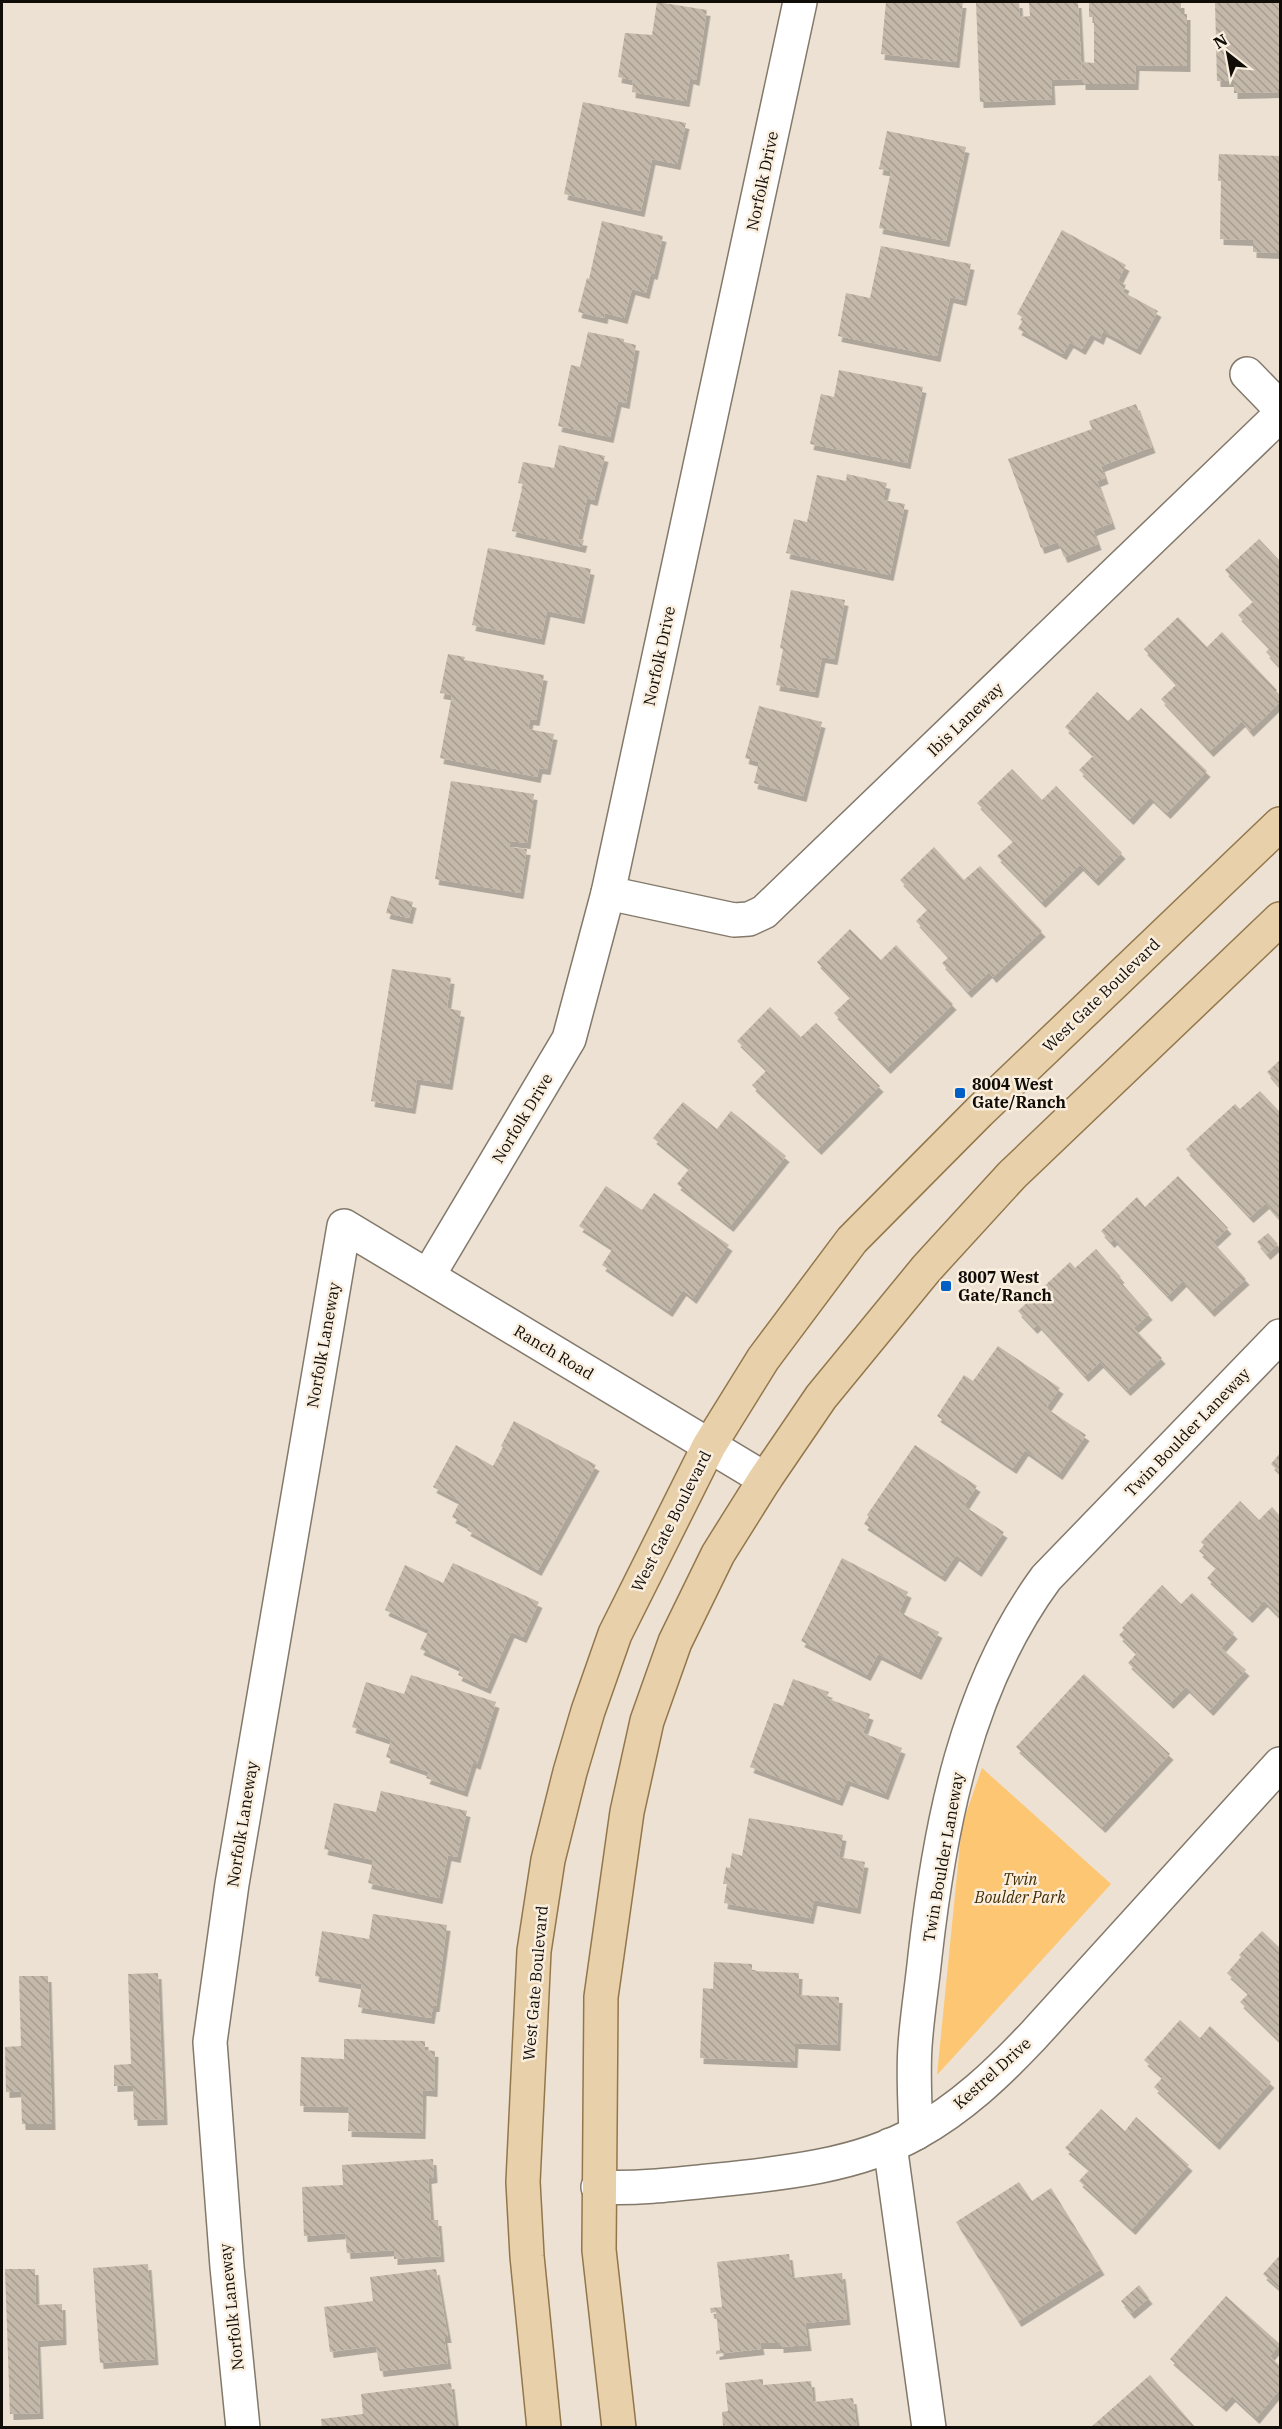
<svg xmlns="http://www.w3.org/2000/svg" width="1282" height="2429" font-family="'IBM Plex Serif',serif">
<defs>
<pattern id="building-back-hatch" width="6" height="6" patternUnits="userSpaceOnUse" patternTransform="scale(1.5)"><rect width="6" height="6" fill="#c3b8a9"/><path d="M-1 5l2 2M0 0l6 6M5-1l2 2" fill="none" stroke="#a69d90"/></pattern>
<filter id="shadow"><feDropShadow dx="3.5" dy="6" stdDeviation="0" flood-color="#0004"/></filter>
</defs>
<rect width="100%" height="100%" fill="#ece1d2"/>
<!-- park -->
<polygon fill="#fcc672" points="982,1768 1111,1884 937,2075 962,1825"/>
<!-- building -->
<g fill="url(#building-back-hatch)" filter="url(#shadow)">
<polygon points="657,2 707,10 696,80 690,78 686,101 632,92 633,80 618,77 625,33 652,35"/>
<polygon points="886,2 963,2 956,62 881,54"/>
<polygon points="976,2 1019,2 1020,17 1030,16 1029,2 1078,2 1082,79 1051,80 1052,99 980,102"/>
<polygon points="1089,2 1181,2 1181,14 1187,14 1187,66 1136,65 1135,84 1082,84 1082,62 1094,63 1094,17 1089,17"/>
<polygon points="1215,2 1280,2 1280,92 1234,93 1234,81 1217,81"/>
<polygon points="583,102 686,123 677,164 652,159 641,211 564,194"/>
<polygon points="887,131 966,147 946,241 879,228 891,171 879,169"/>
<polygon points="1219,154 1280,156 1280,253 1253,252 1253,240 1220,239 1221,181 1218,181"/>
<polygon points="602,221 663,236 654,274 651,273 646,293 632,289 624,318 605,313 604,318 578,312 587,278 589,279"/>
<polygon points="1062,230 1126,265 1118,281 1126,285 1123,292 1158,311 1137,349 1103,331 1100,339 1091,334 1082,349 1070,342 1063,354 1018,329 1024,318 1017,314"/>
<polygon points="881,246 971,264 963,300 950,297 937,356 838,336 846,293 870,298"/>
<polygon points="588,332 624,339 624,342 636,345 626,403 618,401 610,437 558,426 571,365 580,367"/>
<polygon points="839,370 923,387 907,463 810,444 821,394 834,397"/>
<polygon points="1136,404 1152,447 1101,466 1105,478 1097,481 1112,523 1093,530 1098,544 1064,557 1058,542 1041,548 1008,459 1092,429 1089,421"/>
<polygon points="559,445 605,456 594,500 587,498 578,539 584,540 582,547 512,531 523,484 518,483 523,462 554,468"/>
<polygon points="847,474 887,483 883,500 905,504 890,575 786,553 794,519 807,522 817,475 846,481"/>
<polygon points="1259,539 1280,561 1280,667 1266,652 1270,648 1238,615 1254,601 1225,570"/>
<polygon points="488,548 591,569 581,618 547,611 541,639 472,625"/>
<polygon points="791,590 845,600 834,659 822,657 815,692 776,685 783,649 780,648"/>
<polygon points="1178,617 1207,647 1222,632 1277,690 1275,692 1280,698 1280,702 1250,731 1242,721 1210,751 1161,699 1177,684 1144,649"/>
<polygon points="448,654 465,657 464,660 544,675 536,720 530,719 528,729 554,734 547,769 539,768 537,777 440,758 452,695 440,693"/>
<polygon points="1097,692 1128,721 1141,708 1207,771 1167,813 1150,797 1130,819 1079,770 1094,755 1065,727"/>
<polygon points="759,706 822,722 803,796 754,783 759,762 745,758"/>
<polygon points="1012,769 1042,800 1056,786 1122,853 1095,880 1080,865 1042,902 997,856 1014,841 977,803"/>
<polygon points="451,781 534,794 527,843 510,841 509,847 527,849 520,893 435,879"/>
<polygon points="934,847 964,880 980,866 1042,931 993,977 989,972 968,992 942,963 949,957 916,921 928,909 900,880"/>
<polygon points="391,896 413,902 409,918 386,913"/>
<polygon points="850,929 881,960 896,945 953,1004 887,1068 834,1013 851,997 817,962"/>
<polygon points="392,969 451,978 447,1008 461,1011 449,1084 417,1079 412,1108 371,1101"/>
<polygon points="770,1007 801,1037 816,1023 880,1086 818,1149 752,1085 767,1070 737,1041"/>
<polygon points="1280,1060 1280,1087 1267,1072"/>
<polygon points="1260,1091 1280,1112 1280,1219 1266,1203 1250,1217 1186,1149 1235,1104 1240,1109"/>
<polygon points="683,1102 717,1129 731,1111 786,1156 730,1226 677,1184 690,1168 653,1138"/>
<polygon points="1178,1176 1228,1228 1213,1242 1246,1279 1211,1311 1183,1281 1168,1296 1114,1239 1111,1242 1101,1231 1137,1197 1145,1207"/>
<polygon points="606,1186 642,1210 654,1193 729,1245 693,1298 683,1290 669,1311 602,1265 613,1248 579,1226"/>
<polygon points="1268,1233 1278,1244 1267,1254 1257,1242"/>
<polygon points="1096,1249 1121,1277 1118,1279 1149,1314 1134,1328 1162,1358 1127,1390 1100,1362 1085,1376 1038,1324 1034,1328 1018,1311 1070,1262 1075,1268"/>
<polygon points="998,1346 1060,1388 1046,1408 1086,1435 1059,1474 1025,1450 1013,1468 937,1416 964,1375 973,1381"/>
<polygon points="514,1421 596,1465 538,1570 467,1530 469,1526 452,1517 460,1501 433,1487 456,1445 493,1466 503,1447 501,1446"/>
<polygon points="915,1445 977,1486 964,1506 1004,1532 978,1571 956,1555 942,1576 864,1524 869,1516 867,1515"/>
<polygon points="1280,1453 1280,1473 1271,1464"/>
<polygon points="1240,1501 1259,1520 1272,1507 1280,1516 1280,1617 1264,1601 1249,1617 1207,1578 1217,1567 1199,1551 1204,1545 1201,1542"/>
<polygon points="842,1558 908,1592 899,1612 939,1632 918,1674 878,1654 867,1675 801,1641"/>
<polygon points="453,1563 539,1602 523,1637 511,1632 487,1688 458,1675 461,1668 420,1649 429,1630 385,1610 405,1565 443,1583"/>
<polygon points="1162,1585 1181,1604 1192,1593 1234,1633 1221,1648 1246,1670 1210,1710 1186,1687 1170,1703 1128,1663 1137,1653 1119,1635 1124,1630 1122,1628"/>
<polygon points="1084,1674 1170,1754 1102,1827 1016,1747"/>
<polygon points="411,1675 496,1702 477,1764 473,1762 464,1791 426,1778 429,1772 386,1757 391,1740 352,1727 366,1682 404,1694"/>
<polygon points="793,1679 829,1692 826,1698 870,1714 863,1733 902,1748 885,1794 847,1780 839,1800 750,1767 774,1703 783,1706"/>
<polygon points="381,1791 467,1811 457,1857 448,1855 439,1898 368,1883 373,1860 324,1849 334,1803 376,1812"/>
<polygon points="749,1818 843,1835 839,1857 865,1862 857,1908 814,1900 810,1918 724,1903 727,1884 723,1884 726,1867 730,1868 732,1853 742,1856"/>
<polygon points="373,1914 447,1925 436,2006 433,2006 431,2018 358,2007 362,1984 315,1976 322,1931 369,1939"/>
<polygon points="1262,1931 1280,1948 1280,2041 1240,2002 1249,1993 1227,1973 1241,1957 1239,1955"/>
<polygon points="714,1962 752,1964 752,1971 799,1973 798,1995 839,1997 837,2045 795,2043 794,2062 700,2058 703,1988 713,1989"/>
<polygon points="158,1973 164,2119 134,2120 133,2085 114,2086 114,2065 131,2064 128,1974"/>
<polygon points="19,1976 48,1976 52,2124 22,2124 21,2091 6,2092 5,2047 21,2046"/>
<polygon points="1180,2020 1200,2038 1210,2026 1271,2082 1216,2144 1154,2087 1163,2077 1144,2060"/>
<polygon points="344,2039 425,2041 425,2050 435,2051 434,2091 423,2090 422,2133 348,2131 349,2107 300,2106 301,2057 344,2059"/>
<polygon points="1101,2109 1125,2131 1136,2117 1189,2165 1132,2229 1079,2181 1090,2169 1065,2148"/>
<polygon points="433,2159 434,2177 428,2178 431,2220 438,2220 441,2256 394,2259 394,2250 347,2253 345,2233 304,2236 302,2187 343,2185 342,2165"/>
<polygon points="1019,2182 1032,2201 1051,2188 1101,2269 1018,2321 956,2222"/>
<polygon points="789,2254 792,2278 842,2273 847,2319 805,2323 808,2345 780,2347 780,2343 760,2343 761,2349 716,2354 716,2351 720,2350 716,2312 711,2313 710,2308 722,2307 717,2262"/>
<polygon points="1280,2255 1280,2289 1263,2274"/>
<polygon points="148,2264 155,2359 100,2363 93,2268"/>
<polygon points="5,2269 35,2269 36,2305 62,2304 63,2339 37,2341 40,2413 10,2414"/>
<polygon points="436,2269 448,2337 444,2337 448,2363 380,2371 376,2346 330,2352 324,2307 373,2301 370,2277"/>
<polygon points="1139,2285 1149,2298 1131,2313 1121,2301"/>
<polygon points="1226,2296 1280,2344 1270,2356 1280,2366 1280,2389 1256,2418 1232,2396 1223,2406 1170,2359"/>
<polygon points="1150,2375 1196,2428 1090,2428"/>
<polygon points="763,2379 763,2385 811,2381 813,2402 853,2398 857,2428 728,2428 727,2425 723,2426 722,2412 728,2411 725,2383"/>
<polygon points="451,2383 456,2428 322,2428 321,2419 363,2414 361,2394"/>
</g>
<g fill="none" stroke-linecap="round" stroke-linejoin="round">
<defs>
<g id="minor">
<polyline points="1247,374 1280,408"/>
<polyline points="608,893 734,920 749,919 764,912 1280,415"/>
<polyline points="428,1276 569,1039 608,893 800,2"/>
<path d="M916,2133C915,2105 913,2075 915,2046C917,2016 922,1986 925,1956C940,1824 966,1687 1046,1578L1280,1336"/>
<polyline points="890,2145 929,2428"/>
<path d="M598,2187C635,2189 671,2185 708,2181C776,2174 856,2167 916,2133C961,2108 997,2074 1032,2037L1280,1764"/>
<polyline points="243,2428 227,2267 210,2042 232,1884 344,1226 765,1479"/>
</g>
<g id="major">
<polyline points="544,2428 527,2256 523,2182 534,1951 548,1860 570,1772 588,1711 615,1634 709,1446 763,1359 852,1240 979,1112 1280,824"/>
<polyline points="619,2428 599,2250 601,1997 627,1812 647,1721 675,1642 718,1554 765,1479 821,1397 926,1269 1012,1175 1280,919"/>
</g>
</defs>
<!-- minor casing -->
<use href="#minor" stroke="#83796b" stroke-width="36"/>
<!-- major casing -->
<use href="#major" stroke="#93774c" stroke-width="36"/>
<!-- minor -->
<use href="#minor" stroke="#fff" stroke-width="33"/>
<!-- major -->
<use href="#major" stroke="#e8d0aa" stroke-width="33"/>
</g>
<!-- markers -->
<g fill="#005ec7" stroke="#faefdf" stroke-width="2">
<rect x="954" y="1087" width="12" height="12" rx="3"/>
<rect x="940" y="1280" width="12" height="12" rx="3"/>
</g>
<g text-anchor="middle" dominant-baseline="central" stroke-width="5" stroke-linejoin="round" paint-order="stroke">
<!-- street labels -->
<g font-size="16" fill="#100c07" stroke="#faefdf">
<text transform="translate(762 181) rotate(-78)">Norfolk Drive</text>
<text transform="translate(659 656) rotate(-78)">Norfolk Drive</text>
<text transform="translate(965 719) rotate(-44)">Ibis Laneway</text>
<text transform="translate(1101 995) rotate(-44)">West Gate Boulevard</text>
<text transform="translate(522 1118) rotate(-59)">Norfolk Drive</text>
<text transform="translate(323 1345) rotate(-80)">Norfolk Laneway</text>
<text transform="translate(554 1352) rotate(31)">Ranch Road</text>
<text transform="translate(1187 1432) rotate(-46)">Twin Boulder Laneway</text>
<text transform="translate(671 1521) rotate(-63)">West Gate Boulevard</text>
<text transform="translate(242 1824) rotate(-81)">Norfolk Laneway</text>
<text transform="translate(943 1857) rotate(-80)">Twin Boulder Laneway</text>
<text transform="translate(535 1983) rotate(-85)">West Gate Boulevard</text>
<text transform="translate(992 2073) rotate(-42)">Kestrel Drive</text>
<text transform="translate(231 2307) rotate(-96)">Norfolk Laneway</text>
</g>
<!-- poi labels -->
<g font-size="16" font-weight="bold" fill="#100c07" stroke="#faefdf" text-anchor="start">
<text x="972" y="1084">8004 West<tspan x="972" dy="18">Gate/Ranch</tspan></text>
<text x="958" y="1277">8007 West<tspan x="958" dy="18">Gate/Ranch</tspan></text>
</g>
<!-- park labels -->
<g font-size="16" font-style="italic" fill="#422c04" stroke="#faefdf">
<text x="1020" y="1879">Twin<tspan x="1020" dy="18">Boulder Park</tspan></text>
</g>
</g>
<!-- border -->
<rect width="1282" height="2429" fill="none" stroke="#100c07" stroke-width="6"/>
<!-- north arrow -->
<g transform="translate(1228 54) rotate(329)" stroke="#faefdf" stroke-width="4.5" paint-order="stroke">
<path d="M0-4.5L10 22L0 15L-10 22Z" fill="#100c07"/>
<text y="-9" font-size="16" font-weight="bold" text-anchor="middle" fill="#100c07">N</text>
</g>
</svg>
